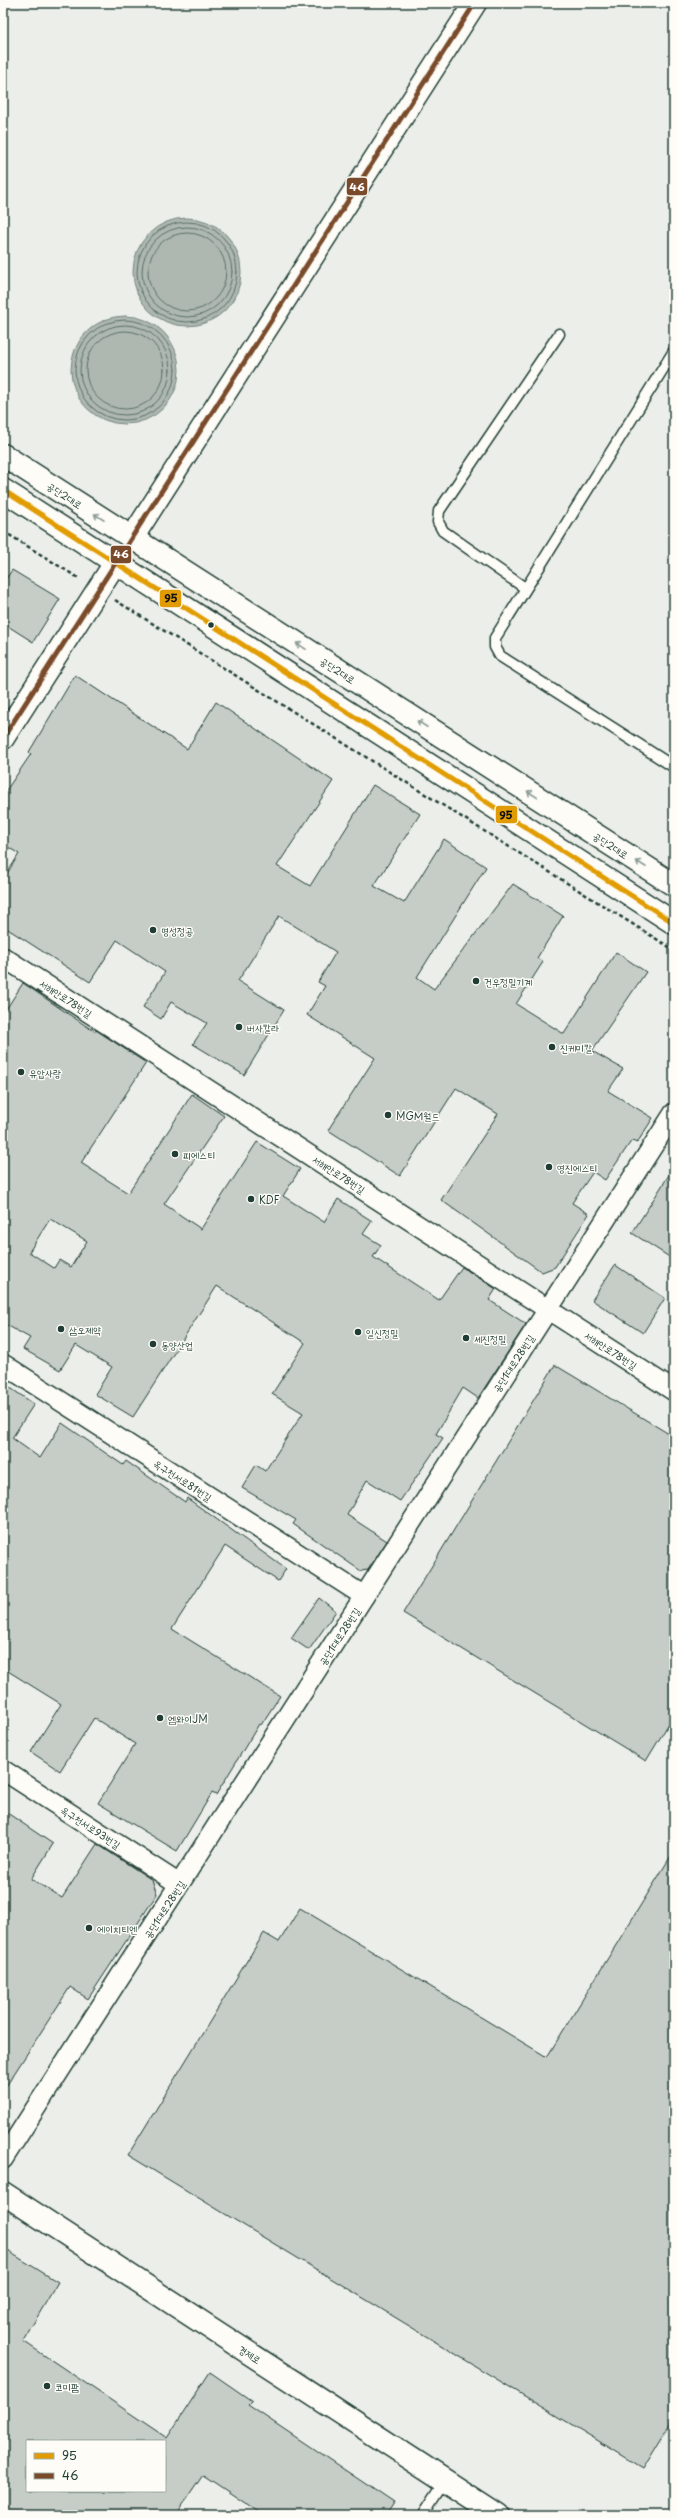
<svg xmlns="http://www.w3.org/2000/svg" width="677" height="2518" font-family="'Playpen Sans','Poor Story',sans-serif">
<rect width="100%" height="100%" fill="#fdfcf7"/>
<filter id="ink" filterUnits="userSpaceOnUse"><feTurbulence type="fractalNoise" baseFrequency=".025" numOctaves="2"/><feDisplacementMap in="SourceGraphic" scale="8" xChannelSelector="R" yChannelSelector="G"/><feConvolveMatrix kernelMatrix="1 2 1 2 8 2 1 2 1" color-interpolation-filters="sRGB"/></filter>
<g filter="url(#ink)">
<!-- built -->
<path fill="#eceee9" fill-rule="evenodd" d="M3,3H674V2515H3ZM27,2441H165V2491H27Z"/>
<!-- water -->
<g fill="#aeb8b1" stroke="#75877f">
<circle cx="187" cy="272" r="54"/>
<circle cx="125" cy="370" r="54"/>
</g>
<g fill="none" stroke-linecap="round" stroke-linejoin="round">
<!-- shore -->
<g stroke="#586e66" stroke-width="1">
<circle cx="187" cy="272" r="50"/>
<circle cx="187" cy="272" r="45"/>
<circle cx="187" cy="272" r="39"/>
<circle cx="125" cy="370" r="50"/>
<circle cx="125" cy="370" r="45"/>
<circle cx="125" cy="370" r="39"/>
</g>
</g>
<!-- building -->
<g fill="#c6cdc7" stroke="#1f3d34" fill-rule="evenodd">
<polygon points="12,570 60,599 33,642 3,623 3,583"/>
<polygon points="75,675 187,749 216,702 333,781 277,866 310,886 373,785 420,814 374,886 404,903 444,839 486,867 417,977 434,989 513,884 563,916 537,958 543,962 516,1004 564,1034 616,952 646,972 592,1051 623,1069 608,1091 653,1118 637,1143 632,1140 605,1180 593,1172 572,1203 589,1214 555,1267 542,1272 441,1200 498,1114 456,1088 400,1176 328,1130 375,1058 307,1015 325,986 318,982 336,952 279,916 238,981 284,1010 244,1075 193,1044 207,1023 171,1002 161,1019 143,1007 165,972 117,940 90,982 3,926 3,880 19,854 3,844 3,795 31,754 29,752"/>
<path d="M23,983L95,1032L96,1030L146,1063L81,1163L128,1193L192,1094L224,1116L164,1204L201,1229L257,1142L300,1169L283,1196L324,1222L338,1199L372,1221L363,1234L381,1245L373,1257L439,1300L462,1267L496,1289L489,1300L526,1324L478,1398L463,1388L436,1434L443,1438L400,1501L367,1480L347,1515L387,1541L368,1570L361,1571L293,1524L296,1520L242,1488L256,1465L265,1471L303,1413L272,1394L305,1343L217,1286L133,1417L95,1394L112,1367L76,1345L60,1370L23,1349L30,1338L3,1323V1014ZM50,1219L87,1241L71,1267L59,1260L54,1268L29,1252Z"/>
<polygon points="674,1167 674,1260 632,1233"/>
<polygon points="615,1265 665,1298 643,1333 592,1300"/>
<polygon points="555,1365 674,1437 674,1715 646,1761 403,1613"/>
<polygon points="3,1383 34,1404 12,1438 40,1458 62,1423 123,1465 126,1461 185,1502 187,1498 286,1569 278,1581 225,1546 172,1629 280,1696 261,1725 259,1724 216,1795 212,1793 177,1851 98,1803 135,1744 94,1718 60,1771 31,1752 61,1704 3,1668"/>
<polygon points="319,1598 336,1611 309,1650 291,1638"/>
<polygon points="3,1810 53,1844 31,1879 62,1898 97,1844 152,1880 157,1894 88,1999 70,1987 3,2091"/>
<polygon points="674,1851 674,2417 643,2468 128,2155 264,1933 279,1942 300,1908 547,2057"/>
<path d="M3,2248L58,2282L23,2341L167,2438L210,2372L252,2401L248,2405L394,2503L386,2515H263L203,2475L176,2515H3ZM27,2441H165V2491H27Z"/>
</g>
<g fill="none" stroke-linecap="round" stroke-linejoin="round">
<defs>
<g id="service">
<polyline points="674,351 495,638 495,647 500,656 674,767"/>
<polyline points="525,588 443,531 438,522 439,511 559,334"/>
<polyline points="423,2515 445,2481"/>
</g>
<g id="minor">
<polyline points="3,957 674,1391"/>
<polyline points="3,1364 364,1596"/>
<polyline points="3,1770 179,1884"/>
<polyline points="3,2159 674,1113"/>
</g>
<g id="tertiary">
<polyline points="132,538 475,3"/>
<polyline points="3,738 115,563"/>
<polyline points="3,2193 498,2515"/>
</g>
<g id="primary">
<polyline points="3,455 674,885"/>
<polyline points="3,490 674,923"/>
</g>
</defs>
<!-- service casing -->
<use href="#service" stroke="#1f3d34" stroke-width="13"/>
<!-- minor casing -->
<use href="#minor" stroke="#1f3d34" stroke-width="22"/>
<!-- tertiary casing -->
<use href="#tertiary" stroke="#1f3d34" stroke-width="25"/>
<!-- primary casing -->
<use href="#primary" stroke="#1f3d34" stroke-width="25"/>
<!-- path -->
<g stroke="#1f3d34" stroke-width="2.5" stroke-dasharray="4 3" stroke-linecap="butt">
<polyline points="3,531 80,579"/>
<polyline points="115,600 674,950"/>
</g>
<!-- service -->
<use href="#service" stroke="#fdfcf7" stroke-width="10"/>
<!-- minor -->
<use href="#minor" stroke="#fdfcf7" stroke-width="19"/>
<!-- tertiary -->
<use href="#tertiary" stroke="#fdfcf7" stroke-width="22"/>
<!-- primary -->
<use href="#primary" stroke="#fdfcf7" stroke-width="22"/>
<defs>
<polyline id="bus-1" points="3,490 674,923"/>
<polyline id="bus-2" points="3,738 475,3"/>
</defs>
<!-- bus-1 casing -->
<use href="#bus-1" stroke="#fdfcf7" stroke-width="8"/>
<!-- bus-2 casing -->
<use href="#bus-2" stroke="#fdfcf7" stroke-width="8"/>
<!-- bus-1 -->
<use href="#bus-1" stroke="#e19c05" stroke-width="5"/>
<!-- bus-2 -->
<use href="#bus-2" stroke="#7a4b2a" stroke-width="5"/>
</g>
<!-- one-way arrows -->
<defs><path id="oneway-shaft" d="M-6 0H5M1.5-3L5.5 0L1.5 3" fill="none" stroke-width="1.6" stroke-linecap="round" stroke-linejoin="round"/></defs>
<g stroke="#8e9c96">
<use href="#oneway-shaft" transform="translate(99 517) rotate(-147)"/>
<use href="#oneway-shaft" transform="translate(301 646) rotate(-147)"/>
<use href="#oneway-shaft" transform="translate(422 724) rotate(-147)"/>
<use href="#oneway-shaft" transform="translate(532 794) rotate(-147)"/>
<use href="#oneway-shaft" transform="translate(641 864) rotate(-147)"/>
</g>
</g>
<!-- markers -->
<g fill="#1f3d34" stroke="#fdfcf7" stroke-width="1.5">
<circle cx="211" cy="625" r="3.5"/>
<circle cx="153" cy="930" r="4"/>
<circle cx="476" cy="981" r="4"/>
<circle cx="239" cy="1027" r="4"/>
<circle cx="552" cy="1047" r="4"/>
<circle cx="21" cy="1072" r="4"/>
<circle cx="388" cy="1115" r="4"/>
<circle cx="175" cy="1154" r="4"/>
<circle cx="549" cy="1167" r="4"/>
<circle cx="251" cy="1199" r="4"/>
<circle cx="61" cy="1329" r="4"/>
<circle cx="358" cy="1332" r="4"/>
<circle cx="466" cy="1338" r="4"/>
<circle cx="153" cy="1344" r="4"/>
<circle cx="160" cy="1718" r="4"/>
<circle cx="89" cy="1928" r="4"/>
<circle cx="47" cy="2386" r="4"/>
</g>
<g text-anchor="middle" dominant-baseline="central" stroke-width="3" stroke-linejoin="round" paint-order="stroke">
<!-- street labels -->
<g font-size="10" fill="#1f3d34" stroke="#fdfcf7">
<text transform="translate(65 495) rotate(33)">공단2대로</text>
<text transform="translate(338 670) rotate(33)">공단2대로</text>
<text transform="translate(611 845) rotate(33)">공단2대로</text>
<text transform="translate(66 998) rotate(33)">서해안로78번길</text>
<text transform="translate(339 1174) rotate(33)">서해안로78번길</text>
<text transform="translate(611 1350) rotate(33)">서해안로78번길</text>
<text transform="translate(513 1363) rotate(-57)">공단1대로28번길</text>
<text transform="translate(183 1480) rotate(33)">옥구천서로81번길</text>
<text transform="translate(339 1636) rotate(-57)">공단1대로28번길</text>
<text transform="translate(91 1827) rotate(33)">옥구천서로93번길</text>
<text transform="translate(164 1909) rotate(-57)">공단1대로28번길</text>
<text transform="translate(250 2354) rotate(33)">경제로</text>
</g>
<!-- poi labels -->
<g font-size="10" fill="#1f3d34" stroke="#fdfcf7" text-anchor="start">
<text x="161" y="930">명성정공</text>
<text x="484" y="981">건우정밀기계</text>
<text x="247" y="1027">버사칼라</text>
<text x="560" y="1047">진케미칼</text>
<text x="29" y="1072">유압사랑</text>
<text x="396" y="1115">MGM월드</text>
<text x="183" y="1154">피에스티</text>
<text x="557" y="1167">영진에스티</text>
<text x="259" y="1199">KDF</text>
<text x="69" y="1329">삼오제약</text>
<text x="366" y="1332">일신정밀</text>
<text x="474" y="1338">세진정밀</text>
<text x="161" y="1344">동양산업</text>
<text x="168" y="1718">엠와이JM</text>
<text x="97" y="1928">에이치티엔</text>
<text x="55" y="2386">코미팜</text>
</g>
</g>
<g stroke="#fdfcf7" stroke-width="1.5">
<rect x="346" y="177" width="22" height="19" rx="4" fill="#7a4b2a"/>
<rect x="110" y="545" width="22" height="19" rx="4" fill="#7a4b2a"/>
<rect x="159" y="589" width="23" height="19" rx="4" fill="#e19c05"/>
<rect x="495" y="805" width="23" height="19" rx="4" fill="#e19c05"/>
</g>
<g font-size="11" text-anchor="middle" font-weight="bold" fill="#fff">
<text x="357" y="191">46</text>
<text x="121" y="558">46</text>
</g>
<g font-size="11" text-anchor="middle" font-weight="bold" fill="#111">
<text x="171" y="602">95</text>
<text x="506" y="819">95</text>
</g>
<!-- margin -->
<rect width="677" height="2518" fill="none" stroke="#fdfcf7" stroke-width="16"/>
<rect x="8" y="8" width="661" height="2502" fill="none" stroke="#1f3d34" stroke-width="1.5" filter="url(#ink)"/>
<!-- legend -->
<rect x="26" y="2440" width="140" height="52" fill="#fdfcf7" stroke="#a4b0a9"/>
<rect x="34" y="2453" width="20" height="6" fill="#e19c05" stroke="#a4b0a9"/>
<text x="62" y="2460" font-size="12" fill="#1f3d34">95</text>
<rect x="34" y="2473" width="20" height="6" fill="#7a4b2a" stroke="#a4b0a9"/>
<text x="62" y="2480" font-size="12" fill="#1f3d34">46</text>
</svg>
